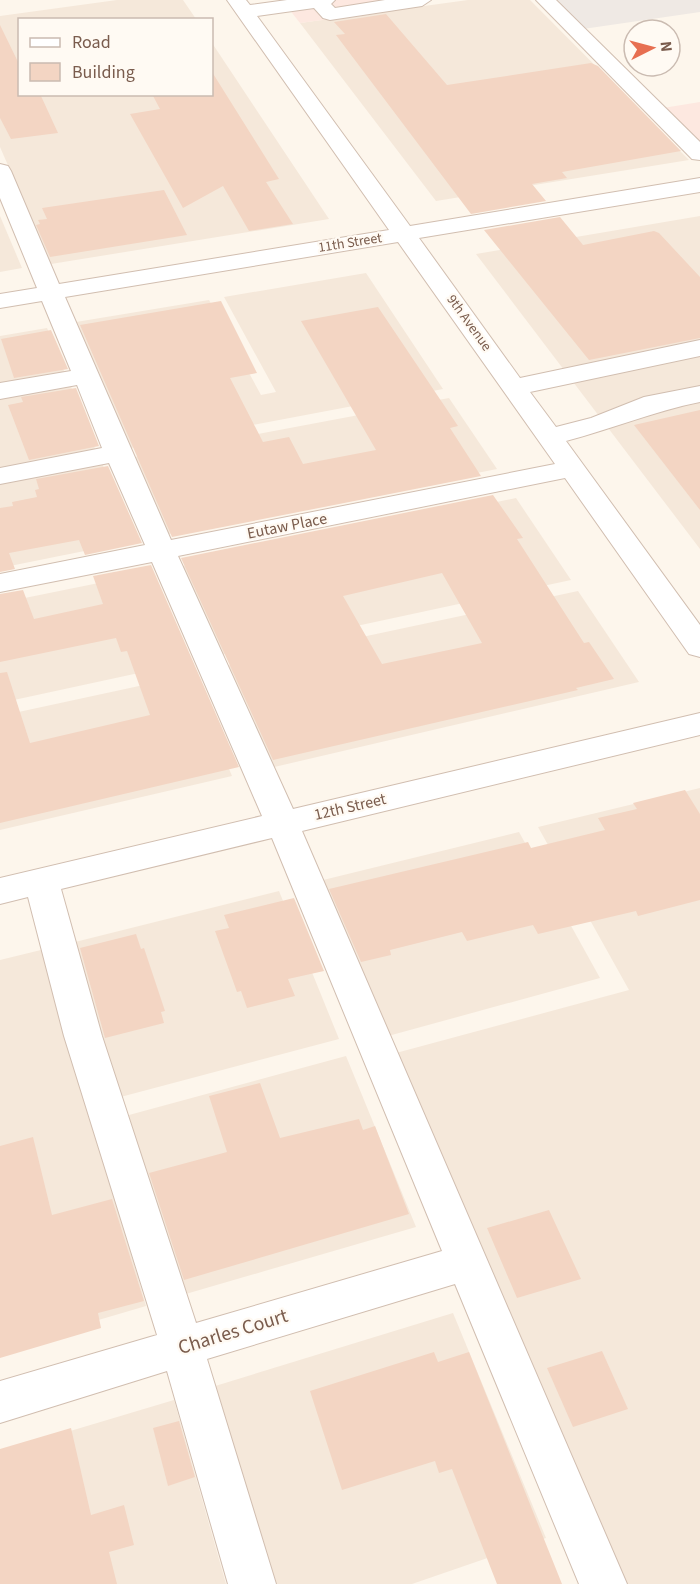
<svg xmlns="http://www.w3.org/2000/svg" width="700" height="1584" font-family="'Source Sans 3',sans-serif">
<rect width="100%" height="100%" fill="#fdf6ec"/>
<!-- residential -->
<g fill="#f5e8da">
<polygon points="117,0 183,0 196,19 20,20 20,94 212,94 212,43 329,219 51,264 0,147 0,16"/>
<polygon points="468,0 530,0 689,160 436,201 300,23"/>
<polygon points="0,216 22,268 0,272"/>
<polygon points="700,216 700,549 476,254"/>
<polygon points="366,273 443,389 131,448 76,322 209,300 261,395 276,392 224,297"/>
<polygon points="47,328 66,376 0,387 0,336"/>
<polygon points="70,384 97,454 0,472 0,396"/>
<polygon points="449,398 497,469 169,534 135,457"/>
<polygon points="102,463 134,541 0,568 0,482"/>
<polygon points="516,498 571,580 221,655 183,566"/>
<polygon points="148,573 185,663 0,703 0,603"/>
<polygon points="578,591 639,682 270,768 226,666"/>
<polygon points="190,675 232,776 0,830 0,716"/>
<polygon points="700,788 700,1584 626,1584 396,1053 629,990 538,827"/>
<polygon points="519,832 600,978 388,1036 319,881"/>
<polygon points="279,891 339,1039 113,1099 67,944"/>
<polygon points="45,949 146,1306 0,1349 0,960"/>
<polygon points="346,1056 416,1227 172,1298 118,1118"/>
<polygon points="453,1313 546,1538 412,1584 257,1584 199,1391"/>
<polygon points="174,1400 226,1584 0,1584 0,1452"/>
</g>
<!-- commercial -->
<g fill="#fde8e0">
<polygon points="282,0 406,0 412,8 300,23"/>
<polygon points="700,102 700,143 663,108"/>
</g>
<!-- industrial -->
<polygon fill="#efe9e4" points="554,0 700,0 700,12 583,29"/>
<!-- building -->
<g fill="#f3d5c3" fill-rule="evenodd">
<polygon points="386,14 447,85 591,63 598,66 681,151 562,172 567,178 532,184 546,201 471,214 336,35 345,34 334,22"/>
<polygon points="0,25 20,66 20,94 41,96 58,133 11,139 0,118"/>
<polygon points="212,72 279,179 266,182 293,224 249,231 223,186 183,208 130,114 160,109 152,94 212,95"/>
<polygon points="164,190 187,235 50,257 36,225 40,224 38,220 47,219 42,208"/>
<polygon points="560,217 583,245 654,231 659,233 700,277 700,338 589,360 484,230"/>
<polygon points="221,301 257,373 230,378 263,442 289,437 303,464 376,450 301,321 378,307 458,426 450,428 481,476 172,537 80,325"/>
<polygon points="51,330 68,369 14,378 1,339"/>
<polygon points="76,388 99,446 29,460 8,405 23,402 21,397"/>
<polygon points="700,410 700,510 634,425"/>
<polygon points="108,466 142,543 85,555 79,540 9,553 15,569 0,572 0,508 13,506 12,502 37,497 35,490 39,489 36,479"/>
<path d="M493,495L523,538L517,539L584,643L589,642L614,679L576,688L578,690L273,760L181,558ZM442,573L482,643L382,664L343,596Z"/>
<polygon points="151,565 239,767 0,823 0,673 7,672 30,743 150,715 127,651 121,652 116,638 0,662 0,594 23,590 34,619 103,604 93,576"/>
<polygon points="685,790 700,814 700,900 638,916 636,911 538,934 533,925 467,941 462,932 390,950 391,955 361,962 329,889 528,842 531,848 605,830 598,818 637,809 633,803"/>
<polygon points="294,898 324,971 288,979 295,996 247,1008 241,991 237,992 215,931 229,928 224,915"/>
<polygon points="136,934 141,949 144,948 165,1011 161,1012 164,1023 105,1038 80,948"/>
<polygon points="260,1083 280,1138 359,1119 363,1130 375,1126 409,1214 184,1280 149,1173 227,1152 209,1096"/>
<polygon points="33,1137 52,1215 112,1199 144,1301 98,1313 101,1328 0,1358 0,1146"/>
<polygon points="549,1210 581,1279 517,1298 487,1228"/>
<polygon points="602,1351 628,1409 573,1427 547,1368"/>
<polygon points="434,1352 438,1362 469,1352 562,1584 497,1584 452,1469 439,1473 435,1461 342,1490 310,1391"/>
<polygon points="179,1421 195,1477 168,1486 153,1428"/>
<polygon points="71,1428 91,1515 124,1505 134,1545 109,1552 117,1584 0,1584 0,1449"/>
</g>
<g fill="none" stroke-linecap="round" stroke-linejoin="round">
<defs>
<g id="minor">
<path d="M227,0H246L250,5L287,0H335L331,4L335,8L385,0H431L422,6L330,20L323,18L314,8L257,16L410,226L700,178V192L419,238L520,378L700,340V356L530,392L556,427L591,418L644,397L700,386V402C654,411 612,429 566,441L700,625V657L689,654L565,478L178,556L293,809L700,713V735L302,831L627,1584H579L455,1284L207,1359L276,1584H228L167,1371L0,1423V1381L157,1335L64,1036L28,897L0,904V878L262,816L152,562L0,592V574L145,545L109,463L0,484V468L102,448L77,385L0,399V383L71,371L42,301L0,308V294L37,288L0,198V164L8,166L11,171L59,284L389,230ZM398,242L555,464L171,540L65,297ZM272,838L442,1251L196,1323L102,1036L61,889Z"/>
<polygon points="536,0 556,0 700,142 700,160 692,159"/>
</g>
</defs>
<!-- minor casing -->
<use href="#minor" stroke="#d1beb0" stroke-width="2"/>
<!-- minor -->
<use href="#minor" fill="#fff" fill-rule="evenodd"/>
</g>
<g text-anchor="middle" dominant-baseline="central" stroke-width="4.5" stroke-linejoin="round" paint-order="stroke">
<!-- far-street labels -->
<g font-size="14" fill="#7a5c4d" stroke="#fffaf3">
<text transform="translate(350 243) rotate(-9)">11th Street</text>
<text transform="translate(469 323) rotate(54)">9th Avenue</text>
</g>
<!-- street labels -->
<g font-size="16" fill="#7a5c4d" stroke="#fffaf3">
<text transform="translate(287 526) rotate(-11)">Eutaw Place</text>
<text transform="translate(350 807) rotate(-13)">12th Street</text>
</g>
<!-- near-street labels -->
<g font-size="20" fill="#7a5c4d" stroke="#fffaf3">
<text transform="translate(233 1332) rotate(-17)">Charles Court</text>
</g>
</g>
<!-- legend -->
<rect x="18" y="18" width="195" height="78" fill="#fffaf3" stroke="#cabbb1" stroke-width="1.5"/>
<rect x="30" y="38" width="30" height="9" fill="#ffffff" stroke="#cabbb1" stroke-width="1.5"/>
<text x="72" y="48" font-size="18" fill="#7a5c4d">Road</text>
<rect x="30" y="63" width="30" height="18" fill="#f3d5c3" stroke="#cabbb1" stroke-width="1.5"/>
<text x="72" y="78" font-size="18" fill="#7a5c4d">Building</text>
<!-- north arrow -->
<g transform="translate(652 48) rotate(84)"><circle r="28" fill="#fffaf3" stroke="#cabbb1" stroke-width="1.5"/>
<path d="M0-4.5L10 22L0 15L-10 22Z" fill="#e76f51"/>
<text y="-9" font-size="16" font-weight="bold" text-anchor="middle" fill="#7a5c4d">N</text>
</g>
</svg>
